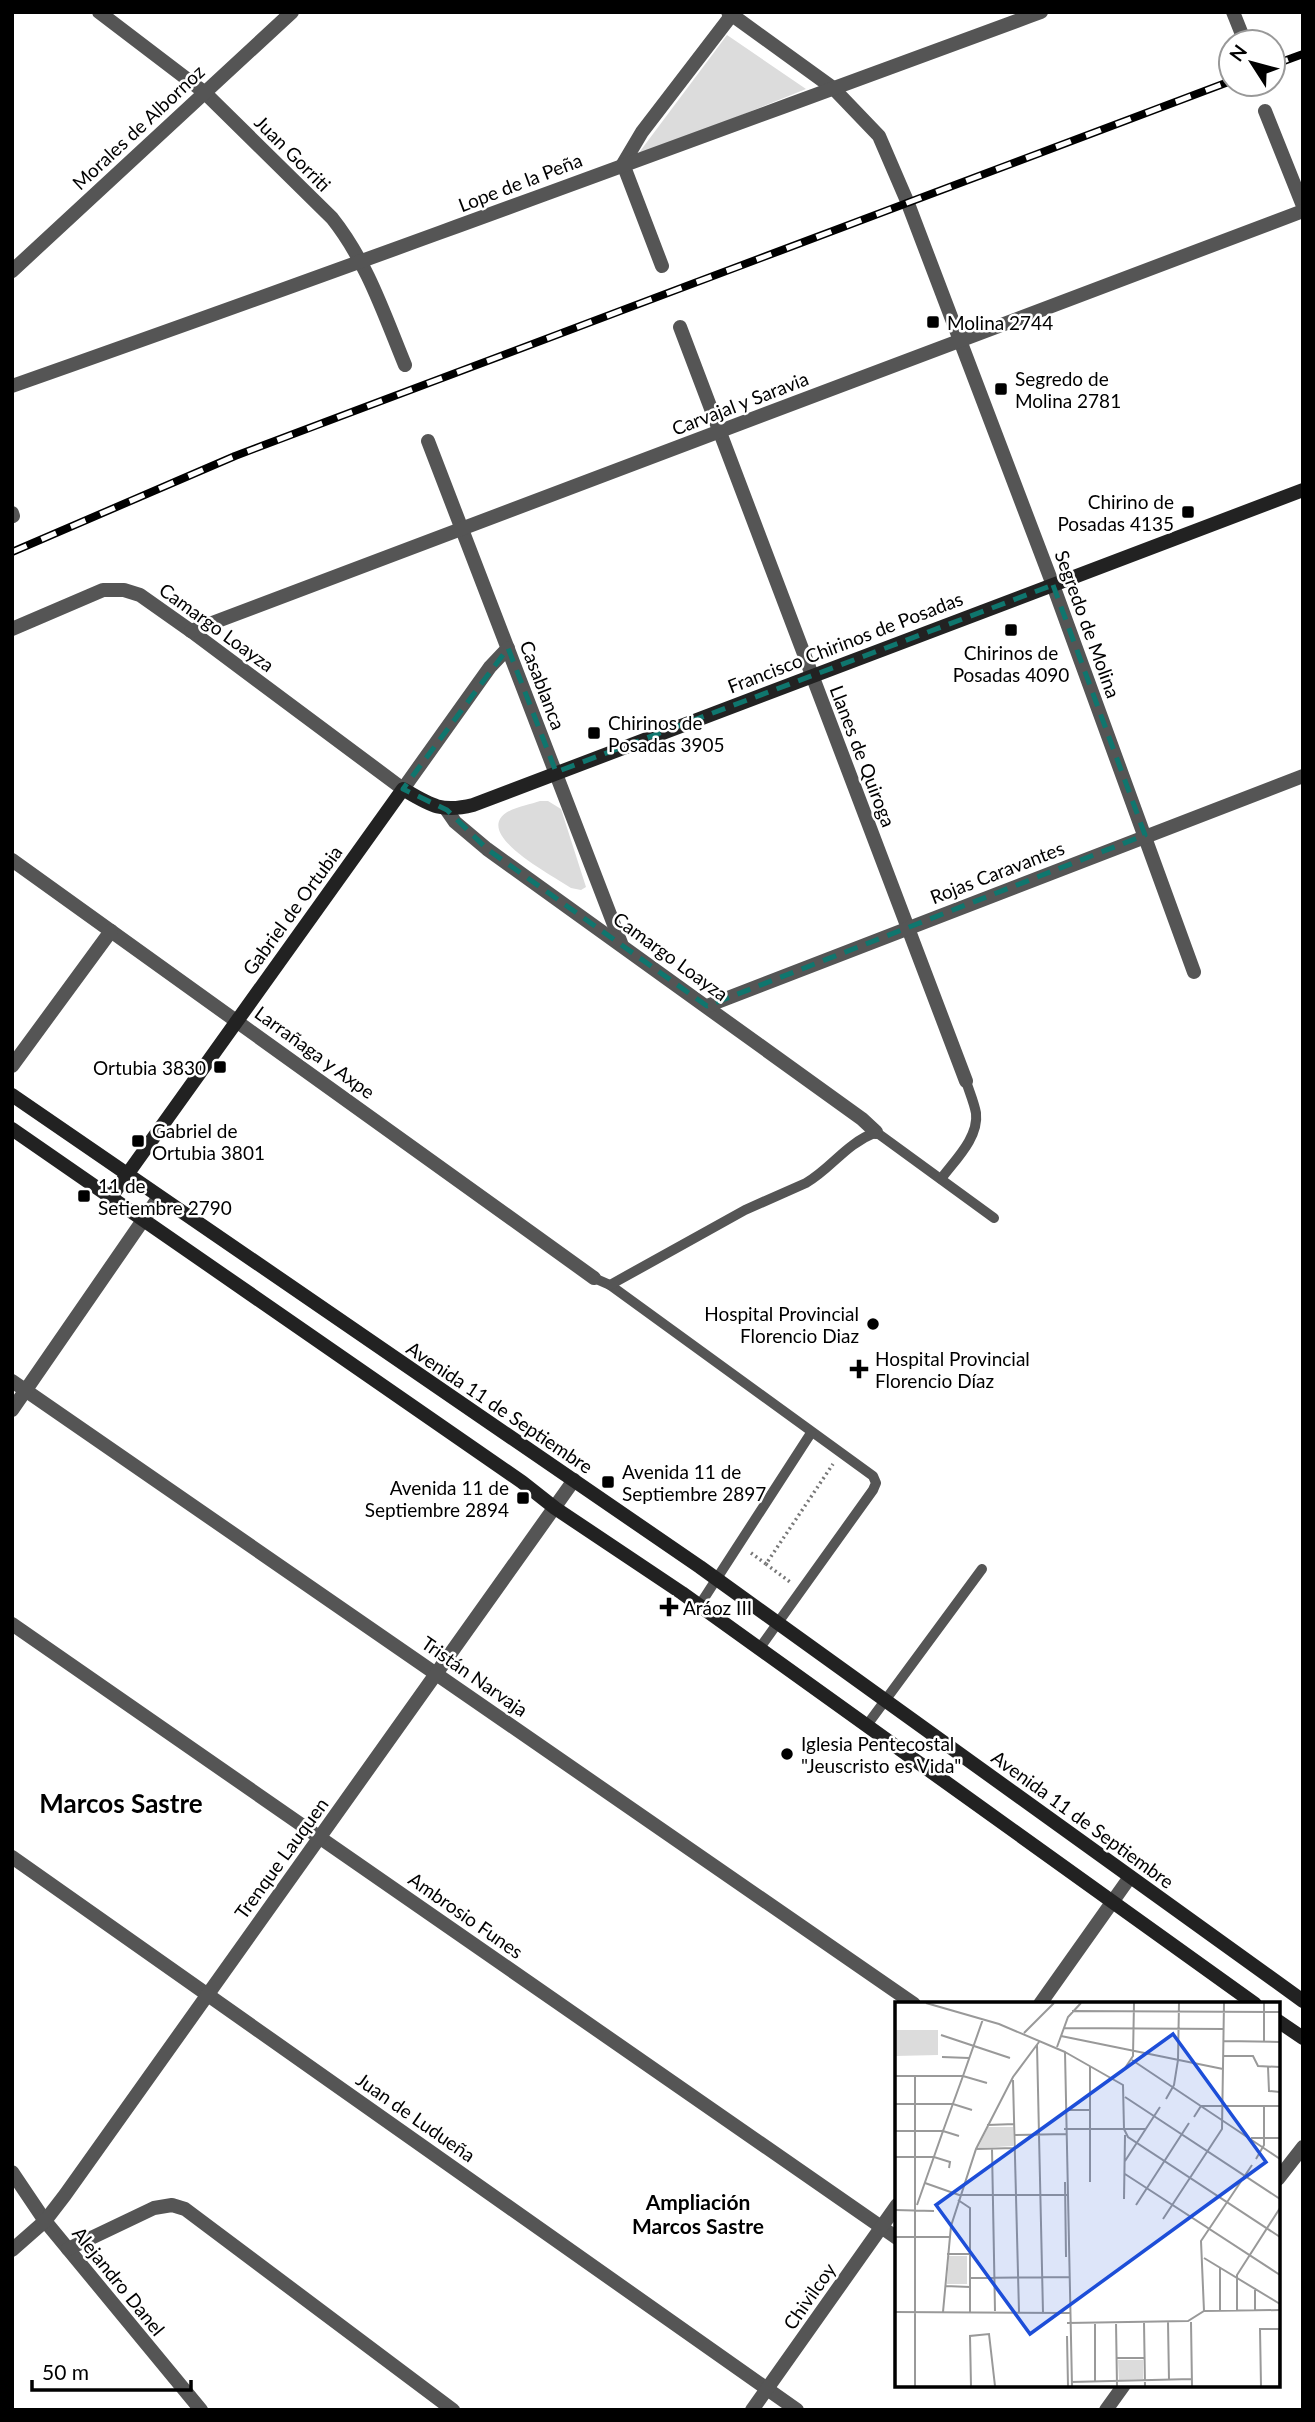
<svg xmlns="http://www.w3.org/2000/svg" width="1315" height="2422" font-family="Lato,sans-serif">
<rect width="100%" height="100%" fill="#fff"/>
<!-- green -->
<g fill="#dcdcdc">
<polygon points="727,35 806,89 635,158"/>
<path d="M540,801H548L561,809L586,887L581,890L571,888C555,877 487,842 500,819C506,808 529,805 540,801Z"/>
</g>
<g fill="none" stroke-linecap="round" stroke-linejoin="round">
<!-- path -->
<g stroke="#777" stroke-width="3.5" stroke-dasharray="2 3.5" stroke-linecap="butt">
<polyline points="751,1553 766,1564 833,1464"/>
<polyline points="766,1564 790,1582"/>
</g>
<!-- service -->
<g stroke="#555" stroke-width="10">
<path d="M941,1179C954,1161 979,1138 976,1113C974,1102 969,1091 966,1081"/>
<polyline points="594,1278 610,1285 873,1476 876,1483 873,1490 759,1649"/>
<path d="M610,1285L745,1210L806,1183C833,1167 844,1145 876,1132L994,1218"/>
<polyline points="699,1606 811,1433"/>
<polyline points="867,1725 982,1569"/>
</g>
<!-- minor -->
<g stroke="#555" stroke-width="14">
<path d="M99,12L204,92L332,218C367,262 384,314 405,365"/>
<polyline points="728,12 833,88 879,136 907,201 1053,585 1194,972"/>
<polyline points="1233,12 1245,42"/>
<polyline points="1265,111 1303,206"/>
<polyline points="662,266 623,164 642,132 734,12"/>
<polyline points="12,271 292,12"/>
<polyline points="680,327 966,1081"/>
<path d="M12,386C356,265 698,138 1041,12"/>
<polyline points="428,441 621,943"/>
<polyline points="12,513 13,516"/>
<polyline points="12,629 103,590 124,590 140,595 191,631 403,789 490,667 508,648"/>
<polyline points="191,631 1303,211"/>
<polyline points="446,809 455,822 487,849 862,1119 876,1132"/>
<polyline points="12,860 594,1278"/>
<polyline points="707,1006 1303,776"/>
<polyline points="12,1066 111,931"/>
<polyline points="12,1381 914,2004"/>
<polyline points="12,1410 159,1197"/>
<polyline points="12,1624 897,2238"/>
<polyline points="12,1857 797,2410"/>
<polyline points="1040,2004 1130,1877"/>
<polyline points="12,2172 45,2221 201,2410"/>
<polyline points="1278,2179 1303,2147"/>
<polyline points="68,2249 154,2208 172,2205 185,2209 453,2410"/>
<polyline points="12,2250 45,2221 65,2195 574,1480"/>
<polyline points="752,2410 897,2205"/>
<polyline points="1106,2410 1124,2385"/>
</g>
<!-- secondary -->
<g stroke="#222" stroke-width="14">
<polyline points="12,1095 700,1567 1303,2001"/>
<polyline points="12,1129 522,1482 555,1508 682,1593 1255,2004"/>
<path d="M111,1197L403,789C430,805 441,813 473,805L1303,490"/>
<polyline points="1278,2021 1303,2038"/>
</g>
<defs>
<g id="rail">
<polyline points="1273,65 1303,54"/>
<polyline points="12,552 235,456 1231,81"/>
</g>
</defs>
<!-- rail casing -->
<use href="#rail" stroke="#000" stroke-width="8"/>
<!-- rail -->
<use href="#rail" stroke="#fff" stroke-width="5" stroke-dasharray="16" stroke-linecap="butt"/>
</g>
<!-- marked area -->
<path fill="none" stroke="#0f766e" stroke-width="5" stroke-dasharray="14 9" stroke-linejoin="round" d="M1053,585L1145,835L707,1006L487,849L447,810L403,789L508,648L556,772Z"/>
<!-- markers -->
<g fill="#000" stroke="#fff" stroke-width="2.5">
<rect x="926" y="315" width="14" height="14" rx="3.5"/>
<rect x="994" y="382" width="14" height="14" rx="3.5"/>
<rect x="1181" y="505" width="14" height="14" rx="3.5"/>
<rect x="1004" y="623" width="14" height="14" rx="3.5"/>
<rect x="587" y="726" width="14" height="14" rx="3.5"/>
<rect x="213" y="1060" width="14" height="14" rx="3.5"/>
<rect x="131" y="1134" width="14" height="14" rx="3.5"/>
<rect x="77" y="1189" width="14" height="14" rx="3.5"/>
<circle cx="873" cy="1324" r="7"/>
<path d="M855.5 1358.5h7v7h7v7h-7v7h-7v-7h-7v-7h7z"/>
<rect x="601" y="1475" width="14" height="14" rx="3.5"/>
<rect x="516" y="1491" width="14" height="14" rx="3.5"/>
<path d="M665.5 1596.5h7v7h7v7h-7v7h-7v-7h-7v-7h7z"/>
<circle cx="787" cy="1754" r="7"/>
</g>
<g text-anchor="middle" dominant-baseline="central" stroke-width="5" stroke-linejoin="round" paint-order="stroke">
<!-- street labels -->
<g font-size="19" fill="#000" stroke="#fff">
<text transform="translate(138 127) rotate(-43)">Morales de Albornoz</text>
<text transform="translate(293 153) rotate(45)">Juan Gorriti</text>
<text transform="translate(520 182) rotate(-21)">Lope de la Peña</text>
<text transform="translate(740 403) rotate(-21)">Carvajal y Saravia</text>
<text transform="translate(1088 624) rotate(70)">Segredo de Molina</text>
<text transform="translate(217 627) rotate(36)">Camargo Loayza</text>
<text transform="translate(845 642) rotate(-21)">Francisco Chirinos de Posadas</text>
<text transform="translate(543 685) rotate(69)">Casablanca</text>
<text transform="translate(863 756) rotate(69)">Llanes de Quiroga</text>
<text transform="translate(997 872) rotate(-21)">Rojas Caravantes</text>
<text transform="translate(292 910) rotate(-54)">Gabriel de Ortubia</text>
<text transform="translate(671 956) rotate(36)">Camargo Loayza</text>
<text transform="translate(315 1052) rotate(36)">Larrañaga y Axpe</text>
<text transform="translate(500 1407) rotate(34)">Avenida 11 de Septiembre</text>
<text transform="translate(475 1676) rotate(35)">Tristán Narvaja</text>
<text transform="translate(1083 1819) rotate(36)">Avenida 11 de Septiembre</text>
<text transform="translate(281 1858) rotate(-54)">Trenque Lauquen</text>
<text transform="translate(466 1915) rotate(35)">Ambrosio Funes</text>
<text transform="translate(416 2117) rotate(35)">Juan de Ludueña</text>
<text transform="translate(119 2281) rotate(51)">Alejandro Danel</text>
<text transform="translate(809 2296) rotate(-55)">Chivilcoy</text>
</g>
<!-- poi labels -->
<g font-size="19" fill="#000" stroke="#fff" text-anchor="start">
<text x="947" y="322">Molina 2744</text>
<text x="1015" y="378">Segredo de<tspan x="1015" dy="22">Molina 2781</tspan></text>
<text x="1174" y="501" text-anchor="end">Chirino de<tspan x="1174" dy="22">Posadas 4135</tspan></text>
<text x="1011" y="652" text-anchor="middle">Chirinos de<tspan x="1011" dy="22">Posadas 4090</tspan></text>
<text x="608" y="722">Chirinos de<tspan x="608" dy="22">Posadas 3905</tspan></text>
<text x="206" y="1067" text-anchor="end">Ortubia 3830</text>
<text x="152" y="1130">Gabriel de<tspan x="152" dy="22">Ortubia 3801</tspan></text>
<text x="98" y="1185">11 de<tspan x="98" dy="22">Setiembre 2790</tspan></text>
<text x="859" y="1313" text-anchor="end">Hospital Provincial<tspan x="859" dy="22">Florencio Diaz</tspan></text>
<text x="875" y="1358">Hospital Provincial<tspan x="875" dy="22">Florencio Díaz</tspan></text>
<text x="622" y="1471">Avenida 11 de<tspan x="622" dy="22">Septiembre 2897</tspan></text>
<text x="509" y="1487" text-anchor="end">Avenida 11 de<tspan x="509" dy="22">Septiembre 2894</tspan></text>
<text x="683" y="1607">Aráoz III</text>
<text x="801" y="1743">Iglesia Pentecostal<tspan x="801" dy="22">"Jeuscristo es Vida"</tspan></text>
</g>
<!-- neighbourhood labels -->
<g font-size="21" font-weight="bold" fill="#000" stroke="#fff">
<text x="698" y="2201">Ampliación<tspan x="698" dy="24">Marcos Sastre</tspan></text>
</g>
<!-- district labels -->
<g font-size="26" font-weight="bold" fill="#000" stroke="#fff">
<text x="121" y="1803">Marcos Sastre</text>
</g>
</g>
<!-- overview -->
<g transform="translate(895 2002)">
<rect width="385" height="385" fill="#fff"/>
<path d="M0,28H43V53L0,54ZM93,125H118V144L83,146ZM54,254H72V282H52ZM223,358H248V377L224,378Z" fill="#dcdcdc"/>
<path fill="none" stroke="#999" stroke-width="2" d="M31,1L104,22L170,50L177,384M369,1V40M177,9L385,10M169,26L329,27M129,31L159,1M46,33L115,56M166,34L328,67M329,39L385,40M142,43L148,311M162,45L173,15L186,1M170,50L228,83L229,127H251M328,54H358L363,64L385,65M47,55L74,56M237,58L385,157M195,64V180M373,65L374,89L385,90M228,69L238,54L239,1M0,74H68L92,81M68,74L88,17M118,78L124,310M230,95L385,197M271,97L279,83L283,58L284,1M0,102H58L77,108M172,108H194M299,115L306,104H385M92,123L120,122M169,127H229L233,135L385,235M0,129H48L68,74M120,133L172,132M356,136H385M81,147L120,146M97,147L100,309M0,155H39L55,160L54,166M361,157L369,143V104M230,159L265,105M230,172L385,273M170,180L171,255M30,181L64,193H172M229,197L230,133M63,198L75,206V310M22,203L48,129L64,134M241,203L294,121M0,208L39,209M268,217L327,127L329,1M0,235H54M52,252H75M309,256L385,302M325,265V308M75,276L174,275M50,284L75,285M360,286V309M309,309L306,239L357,163M342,309V273L385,206M0,310L175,311M48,310L56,224L81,147L118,75L144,40M200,320V380M221,320L222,384M249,320L250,384M273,320L274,378M296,320L297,384M172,321L293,319L309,309L385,308M384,327V384M172,334L173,384M222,356H249M176,380L297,377M20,384V74M76,384L75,334L94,332L100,384M366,384L365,327H385"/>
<path fill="#1d4ed8" fill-opacity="0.15" stroke="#1d4ed8" stroke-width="3.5" d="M278,32L371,160L135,332L41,203Z"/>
<rect width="385" height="385" fill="none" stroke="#000" stroke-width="3.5"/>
</g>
<!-- border -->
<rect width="1315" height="2422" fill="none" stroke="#000000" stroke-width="28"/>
<!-- north arrow -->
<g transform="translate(1252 63) rotate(306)"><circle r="33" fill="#ffffff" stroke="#999999" stroke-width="2"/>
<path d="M0-5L12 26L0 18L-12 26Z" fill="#000000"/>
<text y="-10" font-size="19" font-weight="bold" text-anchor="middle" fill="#000000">N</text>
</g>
<!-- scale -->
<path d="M32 2380v10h159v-10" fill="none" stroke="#000000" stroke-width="3.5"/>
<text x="42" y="2380" font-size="21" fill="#000000" stroke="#ffffff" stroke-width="5" paint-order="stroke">50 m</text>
</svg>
